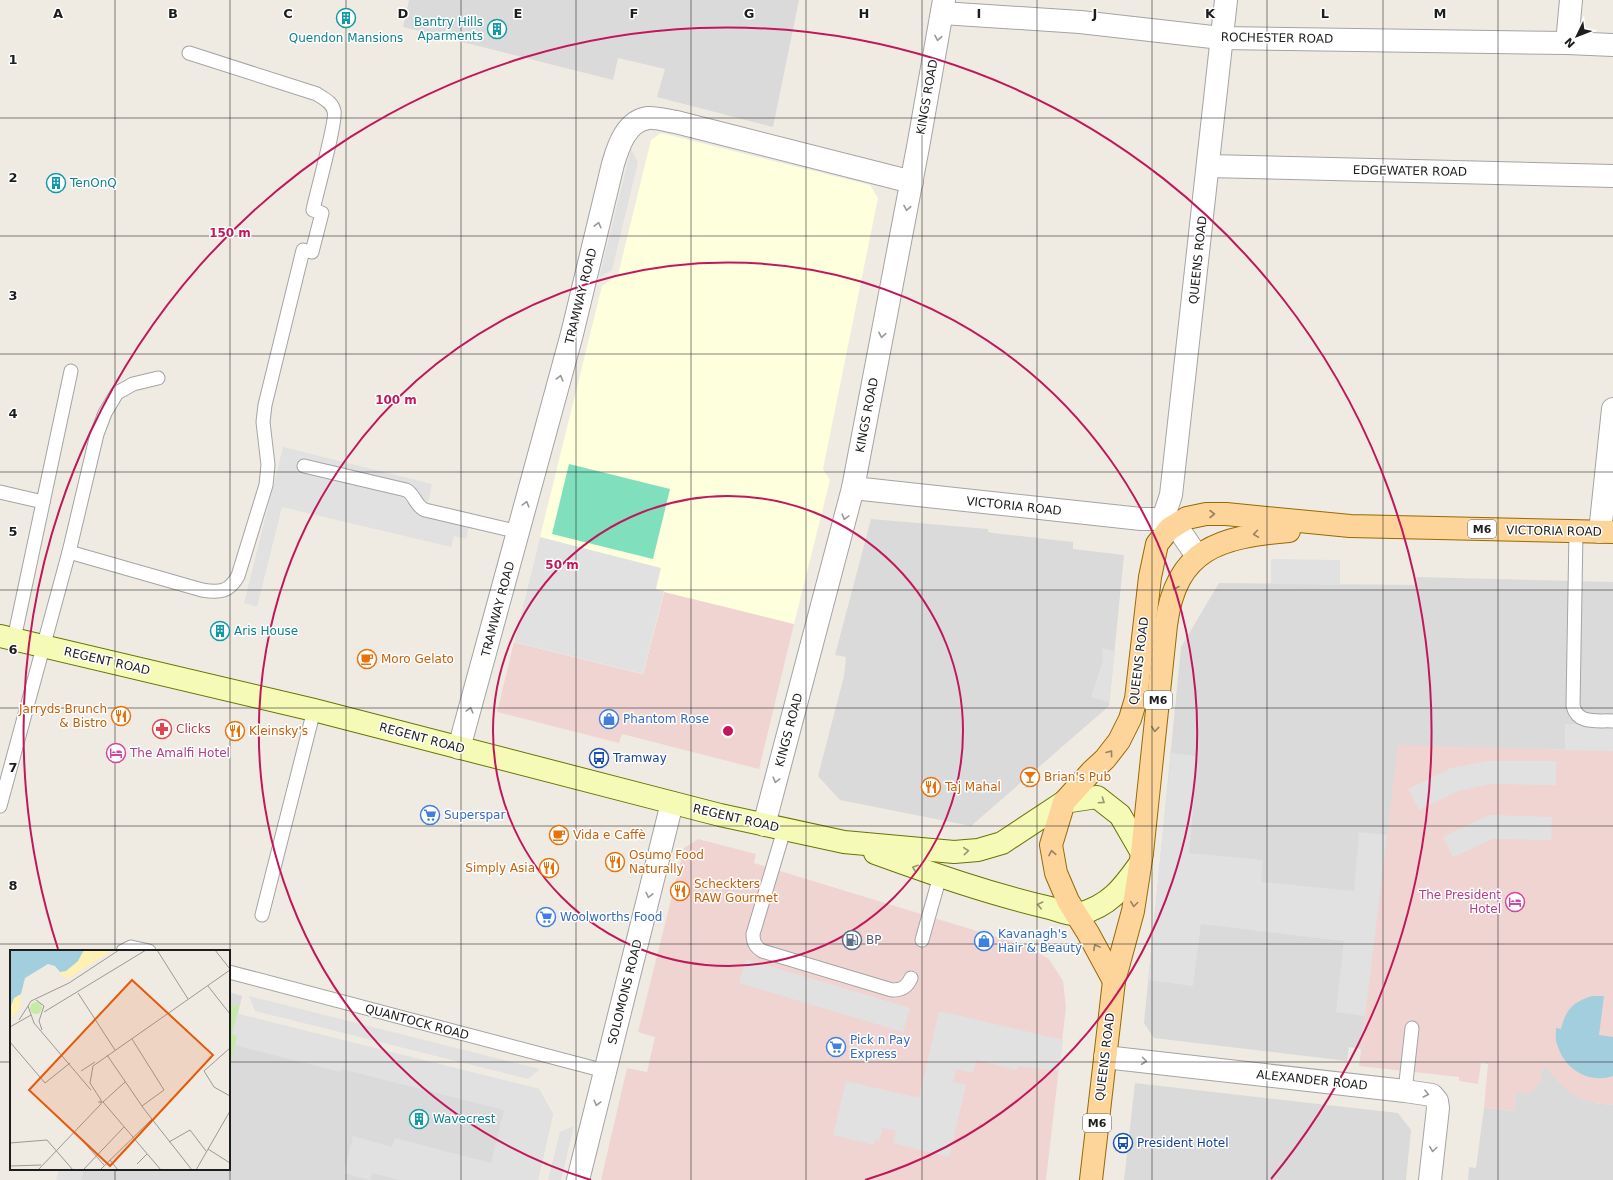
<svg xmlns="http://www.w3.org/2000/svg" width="1613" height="1180" font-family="'DejaVu Sans',sans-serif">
<rect width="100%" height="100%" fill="#efebe3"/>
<!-- residential -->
<g fill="#dbdada">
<polygon points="409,0 799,0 773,127 657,97 665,69 618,58 613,80 403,27"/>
<polygon points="871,519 988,529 988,532 993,533 1073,542 1073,549 1124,555 1109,706 971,826 840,800 818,776 844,676 846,657 835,655"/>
<polygon points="1416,577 1613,582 1613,751 1489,748 1378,915 1361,1049 1349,1047 1347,1061 1154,1038 1144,1023 1181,647 1219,583 1416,585"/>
<polygon points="229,992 242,996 238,1014 539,1089 553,1114 538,1180 81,1180 84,1169 229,1169"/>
<polygon points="1546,1066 1558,1081 1595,1103 1613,1105 1613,1180 1468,1180 1469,1167 1476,1168 1484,1108 1514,1111 1516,1092 1541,1081 1541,1070"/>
<polygon points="1135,1083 1398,1113 1411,1130 1406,1180 1124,1180"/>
</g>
<!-- commercial -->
<g fill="#f0d4d2">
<polygon points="664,591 794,624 759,769 622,734 619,743 497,712 514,642 643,674"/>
<polygon points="1398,745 1613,751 1613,1105 1595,1103 1580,1098 1568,1091 1558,1081 1546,1066 1541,1070 1541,1081 1530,1094 1516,1092 1514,1111 1484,1108 1488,1064 1481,1063 1478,1084 1459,1081 1459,1077 1359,1066"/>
<polygon points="698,839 756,854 754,863 1026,946 1049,959 1063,981 1066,1007 1046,1180 601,1180 627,1068 647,1072 655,1037 638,1032 684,848"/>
</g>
<!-- education -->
<polygon fill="#feffdc" points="661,133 870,185 878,198 823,469 830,480 794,624 664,592 643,674 514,642 602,286 618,275 651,140"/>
<!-- grass -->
<polygon fill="#c7eaa8" points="229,1004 239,1006 232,1034 237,1036 229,1070"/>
<!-- pitch -->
<polygon fill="#80dfbd" points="569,464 670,489 653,559 552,534"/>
<!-- parking -->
<g fill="#e1e1e1">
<polygon points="631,149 638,162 612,270 599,278"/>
<polygon points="283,447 432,484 428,503 472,513 466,539 454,536 451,547 282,507 257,607 244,603"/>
<polygon points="540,537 661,568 656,589 664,591 643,674 514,642"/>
<polygon points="1271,559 1340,560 1340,585 1271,584"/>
<polygon points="1102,648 1115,651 1109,702 1091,697 1103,661"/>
<polygon points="1565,724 1613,725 1613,751 1565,750"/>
<polygon points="1171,753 1198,756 1189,853 1263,860 1261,882 1354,891 1359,832 1387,835 1365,1016 1336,1012 1344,941 1201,924 1193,986 1148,980"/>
<polygon points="1488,761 1556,761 1556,785 1491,784 1458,791 1419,810 1408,789 1451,768"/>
<polygon points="1489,815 1552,817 1551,840 1493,839 1453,857 1443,837"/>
<polygon points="746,959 910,1008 903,1032 739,983"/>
<polygon points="249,996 540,1069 528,1079 255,1011"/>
<polygon points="939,1011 1063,1040 1059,1071 1018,1066 1017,1070 976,1060 973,1073 956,1069 953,1082 966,1085 949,1157 893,1143 896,1131 883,1128 879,1140 876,1139 874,1145 833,1135 846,1081 919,1098"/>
<polygon points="237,1014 539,1089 553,1114 538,1180 400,1180 372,1173 370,1180 344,1173 353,1136 392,1147 395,1138 491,1163 504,1110 341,1069 340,1072 235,1045 237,1036 232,1034"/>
<polygon points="574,1126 561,1180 548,1180 560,1132"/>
<polygon points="59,1169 84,1169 81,1180 56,1180"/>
</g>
<!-- water -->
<path fill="#a3cedd" d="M1592,996H1604L1599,1035L1613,1037V1076C1588,1084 1564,1069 1557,1044C1555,1039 1556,1034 1556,1028L1561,1029C1566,1009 1573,1002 1592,996Z"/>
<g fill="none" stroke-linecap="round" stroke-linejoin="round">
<defs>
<g id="lane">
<path d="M304,466L406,490C415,494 415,506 425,510L519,532"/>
<polyline points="0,492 43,502"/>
<path d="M1576,532L1573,706C1578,725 1597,720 1613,721"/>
<path d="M69,552L202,590C220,593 229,592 238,576L266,485L268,465L263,422L265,405L303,250L312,252L322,213L313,210C316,195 337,120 334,111C332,102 324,99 317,94L189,53"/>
<polyline points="14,639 71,371"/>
<polyline points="0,806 69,552 97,434 105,413 117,393 133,384 158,378"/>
<path d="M784,830L753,934C753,942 755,946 762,951L892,990C902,990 907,987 911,978"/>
<polyline points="262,915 314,710"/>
<polyline points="922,940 940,876"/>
<polyline points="123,951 131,947 149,951"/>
<polyline points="229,972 605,1071"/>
<polyline points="1405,1091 1412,1028"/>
</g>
<g id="street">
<polyline points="942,13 1080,22 1221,38 1567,43 1613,45"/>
<polyline points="1567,43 1571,0"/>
<polyline points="1208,166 1613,176"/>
<polyline points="853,488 1141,519 1163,519 1175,524 1197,556"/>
<polyline points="1163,519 1171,495 1226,0"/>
<polyline points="1600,532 1613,409"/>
<path d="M459,748L572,334L613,164C618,147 626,121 648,118C656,117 668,121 676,122L912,182"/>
<polyline points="764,825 853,488 918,147 944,0"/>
<polyline points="1105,1057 1405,1091 1432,1095 1437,1101 1438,1108 1430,1180"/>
<polyline points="578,1180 672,803"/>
</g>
<g id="secondary">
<polyline points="0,636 314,710 720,815 844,842 954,852 978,850 1002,843 1064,802 1097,797 1120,815 1142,853"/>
<path d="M875,853C933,874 990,894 1050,908C1058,910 1072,916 1079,914C1109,906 1122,889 1139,865"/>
</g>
<g id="primary">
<polyline points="1114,981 1088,933 1068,901 1056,873 1051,845 1064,802 1092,771 1105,759 1119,741 1130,719 1136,699 1150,577 1157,544 1169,529 1187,518 1206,514 1226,514 1350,526 1613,532"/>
<path d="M1091,1180L1114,981L1133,911L1142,853L1166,625C1176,548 1220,537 1289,531"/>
</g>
</defs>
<!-- lane casing -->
<use href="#lane" stroke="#a4a4a4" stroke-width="15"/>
<!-- street casing -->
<use href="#street" stroke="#a4a4a4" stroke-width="24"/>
<!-- secondary casing -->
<use href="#secondary" stroke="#667503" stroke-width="24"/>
<!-- primary casing -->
<use href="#primary" stroke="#976900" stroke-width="24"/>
<!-- lane -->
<use href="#lane" stroke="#fff" stroke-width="13"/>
<!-- street -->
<use href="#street" stroke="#fff" stroke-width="22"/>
<!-- secondary -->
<use href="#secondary" stroke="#f5fab6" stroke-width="22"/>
<!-- primary -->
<use href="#primary" stroke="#fdd59a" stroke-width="22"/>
</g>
<!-- one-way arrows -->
<defs><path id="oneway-chevron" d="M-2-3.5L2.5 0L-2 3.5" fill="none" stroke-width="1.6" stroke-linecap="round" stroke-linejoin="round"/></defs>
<g stroke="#999">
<use href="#oneway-chevron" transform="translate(938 38) rotate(100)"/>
<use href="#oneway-chevron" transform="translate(907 208) rotate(101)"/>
<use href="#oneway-chevron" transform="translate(598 225) rotate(-76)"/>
<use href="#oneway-chevron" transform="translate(882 335) rotate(101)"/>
<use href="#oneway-chevron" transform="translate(560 378) rotate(-75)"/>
<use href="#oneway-chevron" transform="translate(526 504) rotate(-75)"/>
<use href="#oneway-chevron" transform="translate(845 517) rotate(105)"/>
<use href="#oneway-chevron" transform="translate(470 710) rotate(-75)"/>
<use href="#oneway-chevron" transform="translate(776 780) rotate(105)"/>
<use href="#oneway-chevron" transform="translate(649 895) rotate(104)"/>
<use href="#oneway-chevron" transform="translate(1144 1061) rotate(7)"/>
<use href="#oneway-chevron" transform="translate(1426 1094) rotate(14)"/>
<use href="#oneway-chevron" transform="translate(597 1103) rotate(104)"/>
<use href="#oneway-chevron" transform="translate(1433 1149) rotate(97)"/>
</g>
<g stroke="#988262">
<use href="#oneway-chevron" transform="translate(1212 514)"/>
<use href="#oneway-chevron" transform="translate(1256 534) rotate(172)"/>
<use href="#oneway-chevron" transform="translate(1175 587) rotate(113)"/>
<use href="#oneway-chevron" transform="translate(1155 729) rotate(96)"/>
<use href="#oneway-chevron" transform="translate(1110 753) rotate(-53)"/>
<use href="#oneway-chevron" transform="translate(1052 853) rotate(-101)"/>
<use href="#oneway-chevron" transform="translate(1134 904) rotate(98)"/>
<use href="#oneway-chevron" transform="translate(1096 947) rotate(-118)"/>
</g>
<g stroke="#949771">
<use href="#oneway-chevron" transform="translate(1102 801) rotate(34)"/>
<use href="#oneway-chevron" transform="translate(966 851) rotate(-5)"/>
<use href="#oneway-chevron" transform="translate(915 868) rotate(-161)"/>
<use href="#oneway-chevron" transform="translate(1040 905) rotate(-167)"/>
</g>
<!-- grid -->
<path fill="none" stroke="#1d1d1d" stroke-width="1" stroke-opacity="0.55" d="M115,0V951M230,0V1180M346,0V1180M461,0V1180M576,0V1180M691,0V1180M806,0V1180M922,0V1180M1037,0V1180M1152,0V1180M1267,0V1180M1383,0V1180M1498,0V1180M0,118H1613M0,236H1613M0,354H1613M0,472H1613M0,590H1613M0,708H1613M0,826H1613M0,944H1613M0,1062H11M229,1062H1613M115,1169V1180"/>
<!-- distance rings -->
<g fill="none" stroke="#c2185b" stroke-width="2">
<circle cx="728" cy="731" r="235"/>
<path d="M591 1180A469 469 0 1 1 865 1180"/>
<path d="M58 949A704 704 0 1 1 1271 1179"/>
</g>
<!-- icons -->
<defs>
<symbol id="building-ring" viewBox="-11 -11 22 22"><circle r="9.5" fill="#fff" stroke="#0f9aa8" stroke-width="1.5"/><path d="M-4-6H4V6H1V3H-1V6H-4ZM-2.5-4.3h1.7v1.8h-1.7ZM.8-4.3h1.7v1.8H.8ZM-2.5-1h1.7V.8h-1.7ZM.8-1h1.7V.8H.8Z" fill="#0f9aa8"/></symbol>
<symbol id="cafe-ring" viewBox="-11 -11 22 22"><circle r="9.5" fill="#fff" stroke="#e8710a" stroke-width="1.5"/><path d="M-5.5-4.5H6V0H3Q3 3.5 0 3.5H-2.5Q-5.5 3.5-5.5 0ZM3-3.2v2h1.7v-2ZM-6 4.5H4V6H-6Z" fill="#e8710a"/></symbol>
<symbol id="restaurant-ring" viewBox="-11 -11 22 22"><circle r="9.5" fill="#fff" stroke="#e8710a" stroke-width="1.5"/><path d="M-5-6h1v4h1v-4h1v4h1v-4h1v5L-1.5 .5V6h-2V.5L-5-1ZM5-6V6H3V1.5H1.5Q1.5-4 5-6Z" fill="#e8710a"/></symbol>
<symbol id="shop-ring" viewBox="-11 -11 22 22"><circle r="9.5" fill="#fff" stroke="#3f7fe0" stroke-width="1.5"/><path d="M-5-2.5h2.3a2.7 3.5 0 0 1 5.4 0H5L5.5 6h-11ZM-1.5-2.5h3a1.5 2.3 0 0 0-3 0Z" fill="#3f7fe0"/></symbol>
<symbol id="pharmacy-ring" viewBox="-11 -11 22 22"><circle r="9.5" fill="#fff" stroke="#e0444e" stroke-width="1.5"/><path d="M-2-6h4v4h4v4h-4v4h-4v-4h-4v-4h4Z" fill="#e0444e"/></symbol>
<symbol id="hotel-ring" viewBox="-11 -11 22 22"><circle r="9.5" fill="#fff" stroke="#d1479c" stroke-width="1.5"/><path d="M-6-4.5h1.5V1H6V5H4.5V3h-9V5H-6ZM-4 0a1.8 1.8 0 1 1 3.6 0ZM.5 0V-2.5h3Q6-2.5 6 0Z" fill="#d1479c"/></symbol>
<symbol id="bus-ring" viewBox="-11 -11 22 22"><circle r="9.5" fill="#fff" stroke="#1a4fb4" stroke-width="1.5"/><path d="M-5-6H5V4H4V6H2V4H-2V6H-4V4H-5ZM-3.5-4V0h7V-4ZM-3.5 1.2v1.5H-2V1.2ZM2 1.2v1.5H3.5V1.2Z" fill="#1a4fb4"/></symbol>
<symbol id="bar-ring" viewBox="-11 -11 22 22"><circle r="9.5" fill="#fff" stroke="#e8710a" stroke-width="1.5"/><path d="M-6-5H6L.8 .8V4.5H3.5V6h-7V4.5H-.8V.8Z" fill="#e8710a"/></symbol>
<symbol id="supermarket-ring" viewBox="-11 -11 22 22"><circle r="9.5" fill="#fff" stroke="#3f7fe0" stroke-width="1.5"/><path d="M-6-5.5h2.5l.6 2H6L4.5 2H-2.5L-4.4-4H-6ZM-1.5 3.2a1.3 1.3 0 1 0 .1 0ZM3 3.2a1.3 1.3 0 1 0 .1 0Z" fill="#3f7fe0"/></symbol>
<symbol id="fuel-ring" viewBox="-11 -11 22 22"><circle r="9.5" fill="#fff" stroke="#5c6f8a" stroke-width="1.5"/><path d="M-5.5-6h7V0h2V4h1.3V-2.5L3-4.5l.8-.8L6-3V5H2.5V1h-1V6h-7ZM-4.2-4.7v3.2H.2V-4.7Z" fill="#5c6f8a"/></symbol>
</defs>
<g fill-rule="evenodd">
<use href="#building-ring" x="335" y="7" width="22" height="22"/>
<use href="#building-ring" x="486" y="18" width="22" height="22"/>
<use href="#building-ring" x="45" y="172" width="22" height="22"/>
<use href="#building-ring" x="209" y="620" width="22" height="22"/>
<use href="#cafe-ring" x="356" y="648" width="22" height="22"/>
<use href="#restaurant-ring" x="110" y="705" width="22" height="22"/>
<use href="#shop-ring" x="598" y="708" width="22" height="22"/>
<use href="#pharmacy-ring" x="151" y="718" width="22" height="22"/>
<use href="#restaurant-ring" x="224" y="720" width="22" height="22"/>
<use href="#hotel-ring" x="105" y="742" width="22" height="22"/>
<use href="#bus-ring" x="588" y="747" width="22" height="22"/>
<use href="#bar-ring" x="1019" y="766" width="22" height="22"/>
<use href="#restaurant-ring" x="920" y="776" width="22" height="22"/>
<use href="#supermarket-ring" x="419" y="804" width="22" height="22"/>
<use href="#cafe-ring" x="548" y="824" width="22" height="22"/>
<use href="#restaurant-ring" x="604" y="851" width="22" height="22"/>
<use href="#restaurant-ring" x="538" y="857" width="22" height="22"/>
<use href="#restaurant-ring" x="669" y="880" width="22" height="22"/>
<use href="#hotel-ring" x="1504" y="891" width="22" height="22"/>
<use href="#supermarket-ring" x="535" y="906" width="22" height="22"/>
<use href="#fuel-ring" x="841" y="929" width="22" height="22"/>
<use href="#shop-ring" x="973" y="930" width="22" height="22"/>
<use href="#supermarket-ring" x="825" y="1036" width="22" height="22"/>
<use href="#building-ring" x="408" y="1108" width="22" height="22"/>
<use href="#bus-ring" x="1112" y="1132" width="22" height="22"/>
</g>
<g text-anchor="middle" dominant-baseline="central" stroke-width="3" stroke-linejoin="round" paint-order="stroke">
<!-- shield labels -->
<g fill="#fff" stroke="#616161" stroke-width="1">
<rect x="1468" y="520" width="28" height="18" rx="3"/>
<rect x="1144" y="691" width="28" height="18" rx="3"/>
<rect x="1083" y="1114" width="28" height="18" rx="3"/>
</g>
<g font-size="11" font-weight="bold" fill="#1d1d1d">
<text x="1482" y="529">M6</text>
<text x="1158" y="700">M6</text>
<text x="1097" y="1123">M6</text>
</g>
<!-- culture labels -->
<g font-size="12" fill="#0d838f" stroke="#fff" text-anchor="start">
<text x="483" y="22" text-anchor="end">Bantry Hills<tspan x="483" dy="14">Aparments</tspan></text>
<text x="346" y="38" text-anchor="middle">Quendon Mansions</text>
<text x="70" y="183">TenOnQ</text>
<text x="234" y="631">Aris House</text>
<text x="433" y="1119">Wavecrest</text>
</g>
<!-- street labels -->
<g font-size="12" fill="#1d1d1d" stroke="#fff">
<text transform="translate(1277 38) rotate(1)">ROCHESTER ROAD</text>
<text transform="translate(927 97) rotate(-80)">KINGS ROAD</text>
<text transform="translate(1410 171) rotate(1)">EDGEWATER ROAD</text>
<text transform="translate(1198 260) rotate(-84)">QUEENS ROAD</text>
<text transform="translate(581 296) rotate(-76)">TRAMWAY ROAD</text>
<text transform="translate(867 415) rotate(-79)">KINGS ROAD</text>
<text transform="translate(1014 506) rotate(6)">VICTORIA ROAD</text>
<text transform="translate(1554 531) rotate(1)">VICTORIA ROAD</text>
<text transform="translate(498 609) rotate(-75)">TRAMWAY ROAD</text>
<text transform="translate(107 661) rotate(13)">REGENT ROAD</text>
<text transform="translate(1139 661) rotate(-83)">QUEENS ROAD</text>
<text transform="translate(789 730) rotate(-75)">KINGS ROAD</text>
<text transform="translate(422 738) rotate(15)">REGENT ROAD</text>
<text transform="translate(736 818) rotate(13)">REGENT ROAD</text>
<text transform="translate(625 992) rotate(-76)">SOLOMONS ROAD</text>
<text transform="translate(417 1022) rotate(15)">QUANTOCK ROAD</text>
<text transform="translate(1105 1057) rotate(-83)">QUEENS ROAD</text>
<text transform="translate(1312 1080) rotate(6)">ALEXANDER ROAD</text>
</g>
<!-- food labels -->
<g font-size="12" fill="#c56008" stroke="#fff" text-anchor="start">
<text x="381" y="659">Moro Gelato</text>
<text x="107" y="709" text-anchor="end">Jarryds Brunch<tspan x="107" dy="14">&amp; Bistro</tspan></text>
<text x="249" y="731">Kleinsky's</text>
<text x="1044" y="777">Brian's Pub</text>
<text x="945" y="787">Taj Mahal</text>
<text x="573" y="835">Vida e Caffè</text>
<text x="629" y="855">Osumo Food<tspan x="629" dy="14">Naturally</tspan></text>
<text x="535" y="868" text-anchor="end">Simply Asia</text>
<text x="694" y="884">Scheckters<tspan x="694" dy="14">RAW Gourmet</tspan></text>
</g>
<!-- shop labels -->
<g font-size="12" fill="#366cbe" stroke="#fff" text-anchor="start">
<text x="623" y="719">Phantom Rose</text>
<text x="444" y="815">Superspar</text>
<text x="560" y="917">Woolworths Food</text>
<text x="998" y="934">Kavanagh's<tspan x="998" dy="14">Hair &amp; Beauty</tspan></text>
<text x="850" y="1040">Pick n Pay<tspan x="850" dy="14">Express</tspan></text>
</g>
<!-- health labels -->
<g font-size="12" fill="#be3a42" stroke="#fff" text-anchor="start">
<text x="176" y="729">Clicks</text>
</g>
<!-- hotel labels -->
<g font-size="12" fill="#b23c85" stroke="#fff" text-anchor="start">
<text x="130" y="753">The Amalfi Hotel</text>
<text x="1501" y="895" text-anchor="end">The President<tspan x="1501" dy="14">Hotel</tspan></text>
</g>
<!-- transit labels -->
<g font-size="12" fill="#164399" stroke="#fff" text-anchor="start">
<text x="613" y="758">Tramway</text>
<text x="1137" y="1143">President Hotel</text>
</g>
<!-- service labels -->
<g font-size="12" fill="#4e5e75" stroke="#fff" text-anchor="start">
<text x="866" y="940">BP</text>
</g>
</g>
<!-- overview -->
<g transform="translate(10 950)">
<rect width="220" height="220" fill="#efebe3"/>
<path d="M20 58a6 6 0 1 1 12 0a6 6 0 1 1-12 0Z" fill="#c7eaa8"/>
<path d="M74,0H102L59,28L53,27L50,22L65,14ZM11,44L9,60L0,68L3,49Z" fill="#fff1b1"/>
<path d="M0,0H74L68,11L56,21L50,22L45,16L38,14L15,28L11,44L4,48L0,58Z" fill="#a3cedd"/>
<path fill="none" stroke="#9b9994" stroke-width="1" d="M147,0L178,49M205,0L220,19M198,36L220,64M68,43L105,100M26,50L34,56L29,71L32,80M34,62L136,0M9,70L18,56M0,77L21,65M122,89L154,140L132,156M0,92L35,133L60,113M220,98L194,121L204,137L220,146M97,105L134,159L182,220M71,121L85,112M81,140L24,73L18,56L21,51L59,33L109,0M88,152H93L115,132M93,152L151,220M64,181L94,215M159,192L180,180L196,201M0,193L37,190L63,220M198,199L220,213M100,210L108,220M127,214L137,204M0,216L31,215M28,220L91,154V150L80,133L83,116L220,20M73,220L114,177M90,220L142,169M186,220L220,161"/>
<path fill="#e8590c" fill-opacity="0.15" stroke="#e8590c" stroke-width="2" d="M122,30L203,105L100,216L19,140Z"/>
<rect width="220" height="220" fill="none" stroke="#1d1d1d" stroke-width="2"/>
</g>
<g font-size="13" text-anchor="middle" font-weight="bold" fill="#1d1d1d" stroke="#fff" stroke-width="3" stroke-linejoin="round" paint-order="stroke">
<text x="58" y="18">A</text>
<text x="173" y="18">B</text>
<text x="288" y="18">C</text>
<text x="403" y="18">D</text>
<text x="518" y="18">E</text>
<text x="634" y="18">F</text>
<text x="749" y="18">G</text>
<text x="864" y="18">H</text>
<text x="979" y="18">I</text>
<text x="1095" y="18">J</text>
<text x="1210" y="18">K</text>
<text x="1325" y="18">L</text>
<text x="1440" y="18">M</text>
<text x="13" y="64">1</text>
<text x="13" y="182">2</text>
<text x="13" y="300">3</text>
<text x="13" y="418">4</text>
<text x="13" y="536">5</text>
<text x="13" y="654">6</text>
<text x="13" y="772">7</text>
<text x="13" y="890">8</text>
</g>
<circle cx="728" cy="731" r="6" fill="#c2185b" stroke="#fff" stroke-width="2"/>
<g font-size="12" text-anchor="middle" font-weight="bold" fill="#c2185b" stroke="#fff" stroke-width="3" stroke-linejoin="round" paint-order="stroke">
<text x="230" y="237">150 m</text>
<text x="396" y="404">100 m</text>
<text x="562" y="569">50 m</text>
</g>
<!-- north arrow -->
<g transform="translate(1577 36) rotate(227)" stroke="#ffffff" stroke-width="3" paint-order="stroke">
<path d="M0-3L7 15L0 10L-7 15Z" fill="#1d1d1d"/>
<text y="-6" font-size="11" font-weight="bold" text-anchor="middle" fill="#1d1d1d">N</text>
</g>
</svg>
